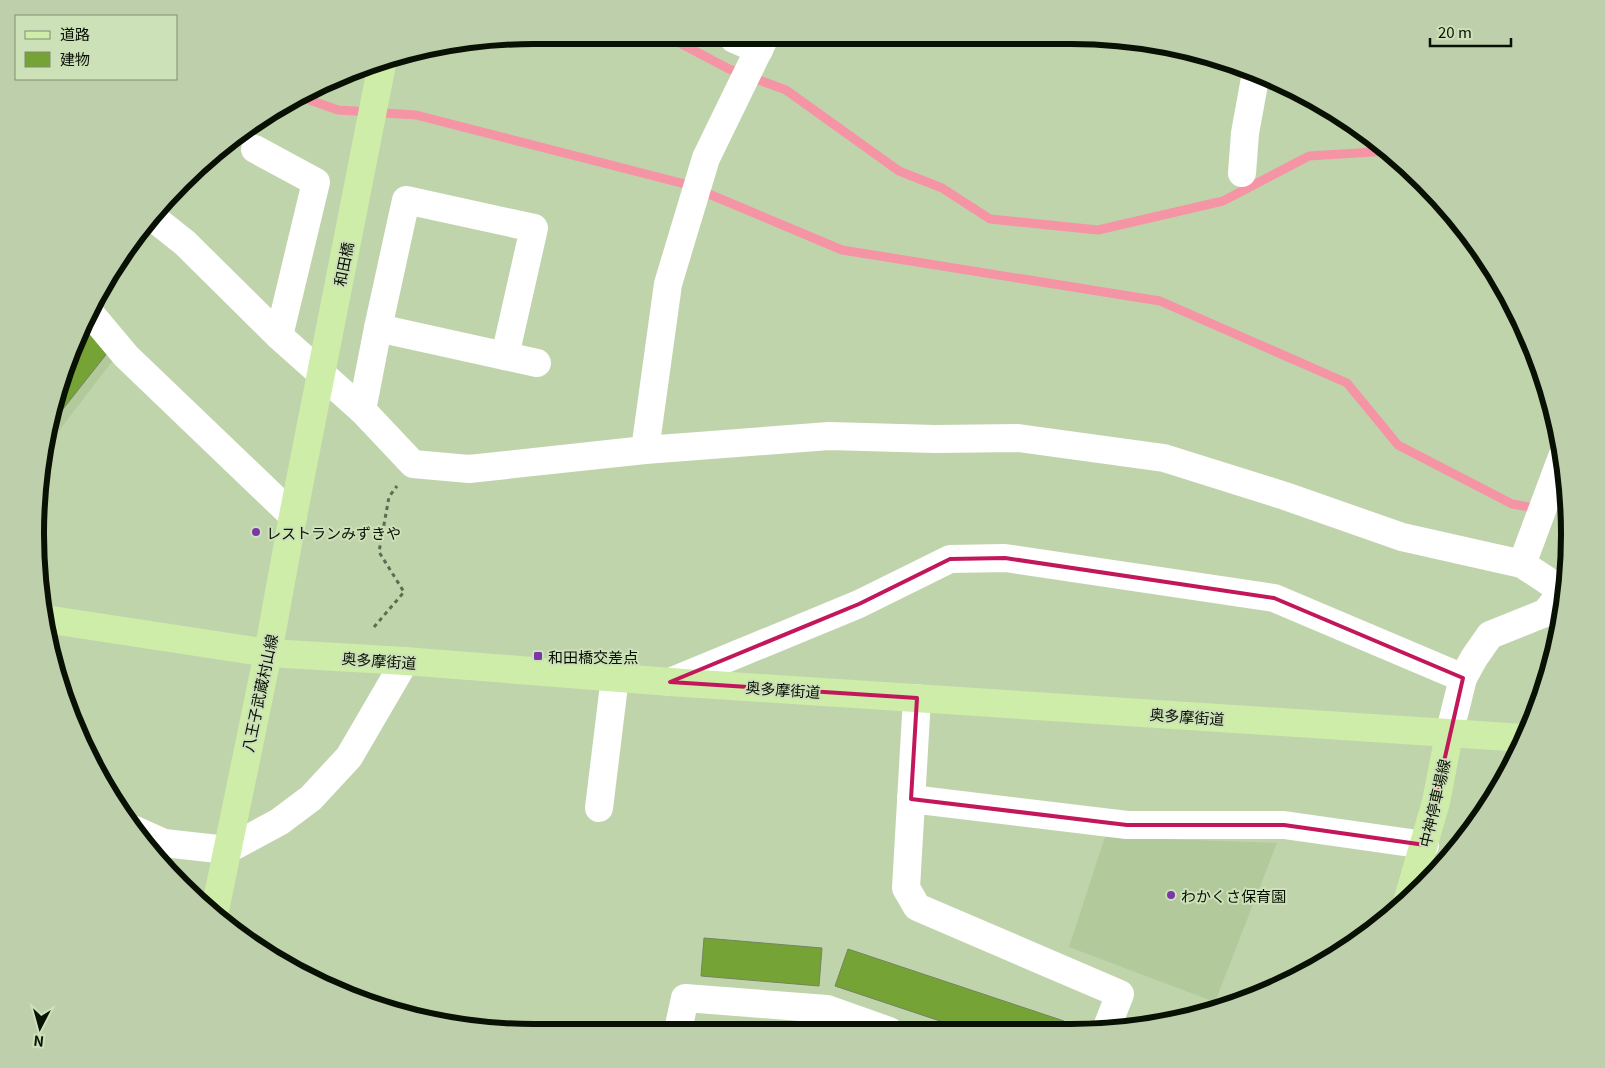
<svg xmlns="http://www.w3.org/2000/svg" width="1605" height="1068" font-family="Georgia,'Noto Sans JP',serif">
<rect width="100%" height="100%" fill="#c0d4ac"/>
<!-- built -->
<g fill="#b2c99b">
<polygon points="89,315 123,347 45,449 52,405 73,343"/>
<polygon points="1105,837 1277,843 1215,1002 1069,947"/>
</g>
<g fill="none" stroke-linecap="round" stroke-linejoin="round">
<!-- stream -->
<g stroke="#f594a4" stroke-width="9">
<polyline points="672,39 729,69 786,90 899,171 942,188 990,219 1098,230 1223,201 1309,156 1389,151"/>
<polyline points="301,97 338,110 416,115 685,184 842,250 1160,301 1347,383 1398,445 1512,504 1547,510 1569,503"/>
</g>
</g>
<!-- building -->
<g fill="#76a335" stroke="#738460">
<polygon points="84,324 112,347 48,428 52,405 73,343"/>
<polygon points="704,938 822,948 819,986 701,976"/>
<polygon points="848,949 1064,1021 1060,1032 970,1031 835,986"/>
</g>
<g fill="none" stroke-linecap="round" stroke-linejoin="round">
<!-- path -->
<polyline stroke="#5e6b52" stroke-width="3" stroke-dasharray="4 4" stroke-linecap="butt" points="374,627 404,592 379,552 389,497 397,486"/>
<!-- minor -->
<g stroke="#fff" stroke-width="28">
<polyline points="734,39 759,50"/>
<polyline points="255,149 316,182 279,336"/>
<polyline points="1242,173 1245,133 1256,73"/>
<polyline points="151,216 185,243 279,336 362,410 413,464 469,469 645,450 829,436 935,439 1018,438 1164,458 1285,496 1402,537 1522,564 1566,593"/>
<polyline points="90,313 126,356 293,516"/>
<polyline points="378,328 537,363"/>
<polyline points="362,410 378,328 406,200 534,228 505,356"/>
<polyline points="645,450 668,284 706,158 764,39"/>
<polyline points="1522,564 1562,457"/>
<polyline points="670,682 859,604 950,559 1005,558 1274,598 1463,678"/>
<polyline points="917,698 906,888 917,907 1120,994 1105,1032"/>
<polyline points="1449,735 1463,678 1474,658 1490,635 1545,613 1563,591"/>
<polyline points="911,799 1127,825 1284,825 1425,845"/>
<polyline points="599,808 615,677"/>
<polyline points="135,830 164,843 227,850 279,822 311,798 349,757 405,661"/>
<polyline points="678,1030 685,998 827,1009 889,1031"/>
</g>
<!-- major -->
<g stroke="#ceeda9" stroke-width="28">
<polyline points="45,619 268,653 405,661 670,682 1524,738"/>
<polyline points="1408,899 1436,802 1449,735"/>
<polyline points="214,915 268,653 293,516 383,59"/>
</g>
</g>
<!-- marked area -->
<path fill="none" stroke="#c2185b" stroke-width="4" stroke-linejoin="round" d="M1005,558L1274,598L1463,678L1425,845L1284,825H1127L911,799L917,698L670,682L859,604L950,559Z"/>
<!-- markers -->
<g fill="#7c36a9" stroke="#cde1b9" stroke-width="2">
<circle cx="256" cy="532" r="5"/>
<rect x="533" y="651" width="10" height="10" rx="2.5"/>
<circle cx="1171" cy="895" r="5"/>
</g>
<g text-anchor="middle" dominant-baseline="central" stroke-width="4" stroke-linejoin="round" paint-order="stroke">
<!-- street labels -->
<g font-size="15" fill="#091004" stroke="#cde1b9">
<text transform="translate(343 264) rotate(-79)">和田橋</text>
<text transform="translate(379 660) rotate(4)">奥多摩街道</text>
<text transform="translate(783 689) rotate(4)">奥多摩街道</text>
<text transform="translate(259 693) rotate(-78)">八王子武蔵村山線</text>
<text transform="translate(1187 716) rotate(4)">奥多摩街道</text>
<text transform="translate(1434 803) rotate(-77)">中神停車場線</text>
</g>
<!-- poi labels -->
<g font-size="15" fill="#091004" stroke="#cde1b9" text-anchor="start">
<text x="266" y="532">レストランみずきや</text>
<text x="548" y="656">和田橋交差点</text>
<text x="1181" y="895">わかくさ保育園</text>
</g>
</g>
<!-- crop -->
<path d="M0 0H1605V1068H0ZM534 44H1071A490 490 0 0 1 1561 534V534A490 490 0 0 1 1071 1024H534A490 490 0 0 1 44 534V534A490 490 0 0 1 534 44Z" fill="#bdd0ab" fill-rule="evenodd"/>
<path fill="none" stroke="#091004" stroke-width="6" d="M534 44H1071A490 490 0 0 1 1561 534V534A490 490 0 0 1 1071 1024H534A490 490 0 0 1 44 534V534A490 490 0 0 1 534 44Z"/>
<!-- legend -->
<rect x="15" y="15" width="162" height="65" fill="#cde1b9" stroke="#7f8d71"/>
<rect x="25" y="31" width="25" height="8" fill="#ceeda9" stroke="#7f8d71"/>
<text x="60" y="40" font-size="15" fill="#091004">道路</text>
<rect x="25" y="52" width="25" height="15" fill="#76a335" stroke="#7f8d71"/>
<text x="60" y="65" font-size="15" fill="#091004">建物</text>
<!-- north arrow -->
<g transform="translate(40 1028) rotate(186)" stroke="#cde1b9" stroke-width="4" paint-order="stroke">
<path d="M0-4L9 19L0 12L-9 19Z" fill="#091004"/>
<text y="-8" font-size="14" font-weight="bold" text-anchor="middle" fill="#091004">N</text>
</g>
<!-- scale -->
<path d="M1430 38v8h81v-8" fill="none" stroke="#091004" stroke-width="2.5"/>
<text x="1438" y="38" font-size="15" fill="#091004" stroke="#cde1b9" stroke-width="4" paint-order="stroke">20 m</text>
</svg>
